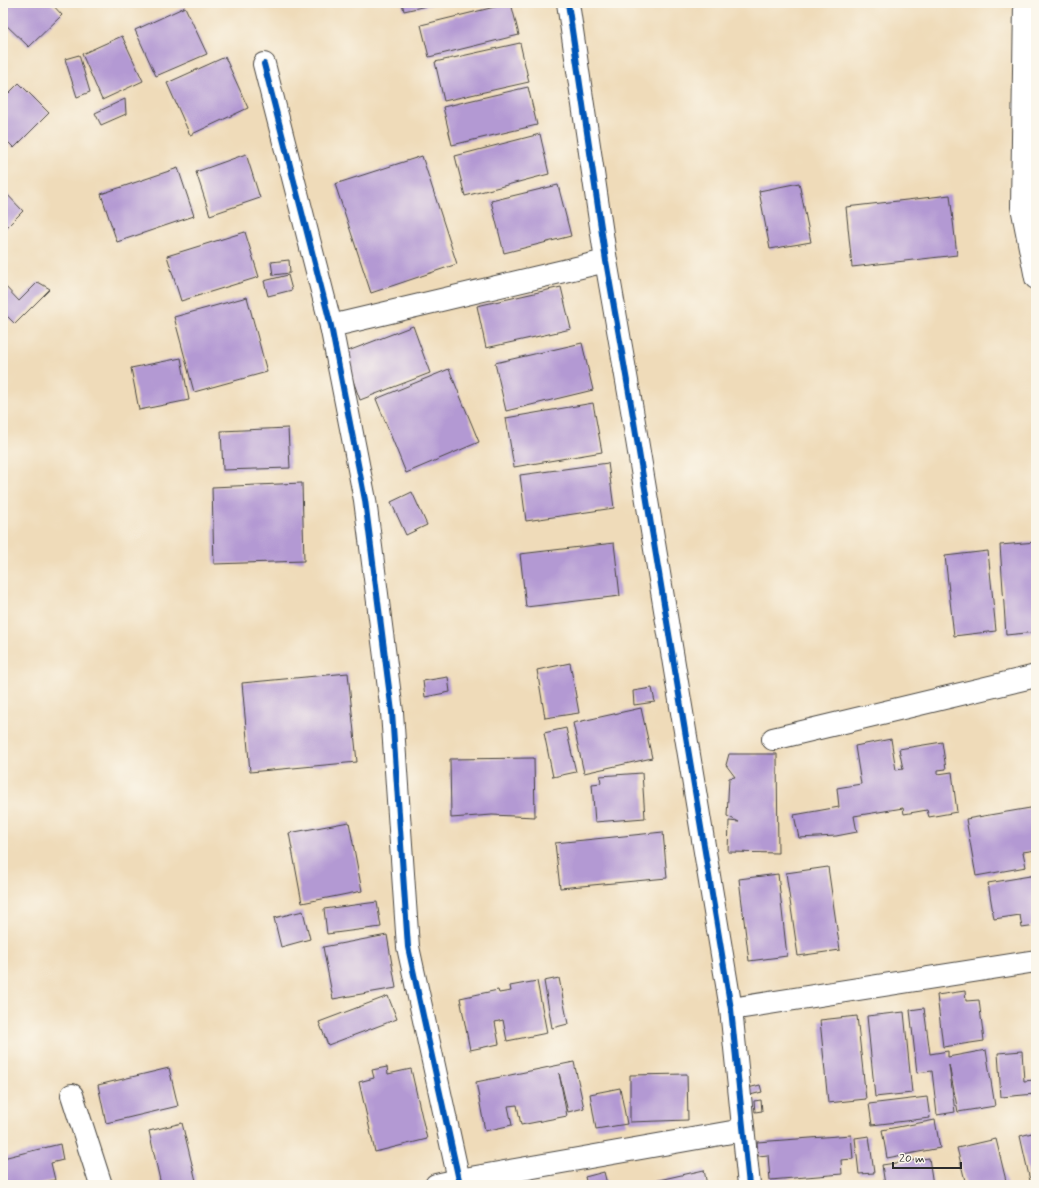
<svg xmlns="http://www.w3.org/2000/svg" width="1039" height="1188" font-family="Mynerve,sans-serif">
<rect width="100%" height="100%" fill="#fbf7ec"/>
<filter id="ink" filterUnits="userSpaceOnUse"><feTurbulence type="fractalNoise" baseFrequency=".025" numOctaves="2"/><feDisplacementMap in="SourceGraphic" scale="8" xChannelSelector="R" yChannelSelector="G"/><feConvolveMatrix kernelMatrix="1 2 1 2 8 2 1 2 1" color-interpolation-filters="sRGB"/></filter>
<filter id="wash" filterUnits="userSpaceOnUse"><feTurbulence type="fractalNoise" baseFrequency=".012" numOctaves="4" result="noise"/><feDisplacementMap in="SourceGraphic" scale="16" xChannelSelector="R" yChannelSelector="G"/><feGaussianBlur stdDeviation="0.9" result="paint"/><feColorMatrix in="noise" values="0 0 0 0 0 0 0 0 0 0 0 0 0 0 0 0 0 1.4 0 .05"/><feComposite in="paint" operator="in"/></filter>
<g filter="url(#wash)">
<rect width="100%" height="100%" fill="#efdbb9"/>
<g id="blocks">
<!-- building -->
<g fill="#b399d3">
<polygon points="6,3 51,3 62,15 29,47 3,22 3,6"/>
<polygon points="402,3 435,3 435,4 404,11"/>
<polygon points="511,3 519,35 429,57 421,25"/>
<polygon points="185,7 207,54 156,76 135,30"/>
<polygon points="122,36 143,81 102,100 82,54"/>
<polygon points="520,43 529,82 444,101 435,62"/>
<polygon points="79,55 90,92 77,97 65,59"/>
<polygon points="225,57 248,108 190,135 167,83"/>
<polygon points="19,83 49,113 14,148 3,137 3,99"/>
<polygon points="528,87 537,125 452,145 443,107"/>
<polygon points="125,99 126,114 101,125 95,113"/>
<polygon points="540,134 549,174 465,196 455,156"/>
<polygon points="246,154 260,198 210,215 196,172"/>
<polygon points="422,156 457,264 371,293 335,184"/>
<polygon points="178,168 194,216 117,242 101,194"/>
<polygon points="799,183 811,242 770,249 759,191"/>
<polygon points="558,185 571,236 504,253 491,201"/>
<polygon points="3,190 23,211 3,231"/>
<polygon points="950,195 957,255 852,267 846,207"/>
<polygon points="245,232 259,277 181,301 167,256"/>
<polygon points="289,260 290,273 273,275 271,262"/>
<polygon points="288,275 292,290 268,296 264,281"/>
<polygon points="38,282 50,289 15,324 3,312 3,284 19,301"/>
<polygon points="561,287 571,329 486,348 477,306"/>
<polygon points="247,297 267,372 194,392 174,317"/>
<polygon points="413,326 430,373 360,400 343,353"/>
<polygon points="582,343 593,390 506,411 495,363"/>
<polygon points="181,358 189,400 139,410 131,368"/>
<polygon points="449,369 479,442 406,473 376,399"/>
<polygon points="593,403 602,452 514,467 506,418"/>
<polygon points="288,428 290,468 223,470 221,431"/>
<polygon points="608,463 614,508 526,521 520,475"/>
<polygon points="302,483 304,561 214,564 212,487"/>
<polygon points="412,492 427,525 406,535 391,502"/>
<polygon points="1036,542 1036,632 1006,635 1000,545"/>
<polygon points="614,543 620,596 526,607 520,554"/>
<polygon points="988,551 996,631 954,636 945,556"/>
<polygon points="570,663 579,713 545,718 537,670"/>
<polygon points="348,673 357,762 250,772 242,683"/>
<polygon points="448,677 450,692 425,697 423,681"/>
<polygon points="652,688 655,702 634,705 633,691"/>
<polygon points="641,708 652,758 584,773 573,723"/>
<polygon points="566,728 576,772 553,777 544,733"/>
<polygon points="891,739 896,770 903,769 899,749 942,742 946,769 938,770 938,774 952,772 957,812 929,817 927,810 904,814 903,808 854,816 857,832 836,836 799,838 794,815 839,807 837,788 861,784 855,746"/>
<polygon points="729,754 777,754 778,853 728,852 729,821 739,822 727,816 729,778 735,777 726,765"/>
<polygon points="534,758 535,817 492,815 451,818 450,759"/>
<polygon points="642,773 645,818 595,822 592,784 601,783 600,776"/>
<polygon points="1036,807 1036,850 1023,852 1026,867 976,876 966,819"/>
<polygon points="349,822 362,891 302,903 289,833"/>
<polygon points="663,832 667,878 560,888 555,843"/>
<polygon points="828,867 840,950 798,956 786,873"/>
<polygon points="778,874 787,956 749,961 739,879"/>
<polygon points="1036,875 1036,926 1022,928 1020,915 994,919 988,883"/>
<polygon points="377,902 381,927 327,934 324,909"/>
<polygon points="303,911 310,939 281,947 274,918"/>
<polygon points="387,935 396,988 333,999 323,947"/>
<polygon points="559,978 568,1024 552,1028 544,981"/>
<polygon points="537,981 547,1033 507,1041 503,1020 495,1022 499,1044 470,1050 460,998 498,990 499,993 511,991 510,986"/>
<polygon points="965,991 966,1001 979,1000 984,1041 943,1047 937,995"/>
<polygon points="388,996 397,1019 328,1045 319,1022"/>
<polygon points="924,1008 930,1054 948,1051 948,1057 986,1050 995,1106 958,1112 949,1065 955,1112 937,1115 932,1071 917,1073 910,1010"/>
<polygon points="904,1012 912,1093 875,1097 867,1016"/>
<polygon points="857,1016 866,1099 828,1103 820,1020"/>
<polygon points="1022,1051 1024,1081 1034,1080 1035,1094 1001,1097 998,1053"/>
<polygon points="574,1062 584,1108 568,1112 559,1073 567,1116 521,1125 517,1105 508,1106 512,1125 485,1131 476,1082"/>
<polygon points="387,1067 388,1074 411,1069 427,1139 375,1152 359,1082 374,1078 372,1070"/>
<polygon points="169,1068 178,1106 106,1123 98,1085"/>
<polygon points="687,1074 688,1120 630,1122 630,1075"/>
<polygon points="760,1085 762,1092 746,1096 744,1089"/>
<polygon points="620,1088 627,1124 596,1129 590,1094"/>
<polygon points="927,1097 930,1118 872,1125 869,1104"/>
<polygon points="761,1100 762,1111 755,1112 754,1101"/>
<polygon points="935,1120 940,1148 887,1158 882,1130"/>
<polygon points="182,1123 197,1185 161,1185 149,1131"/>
<polygon points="1036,1132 1036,1185 1031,1185 1020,1136"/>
<polygon points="851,1135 853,1159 841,1160 842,1174 770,1180 768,1155 758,1156 757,1142"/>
<polygon points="869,1136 874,1173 859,1174 855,1138"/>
<polygon points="996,1139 1007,1185 966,1185 957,1148"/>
<polygon points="60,1144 63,1160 51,1163 55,1180 33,1185 3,1185 3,1158"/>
<polygon points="929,1158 933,1185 885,1185 882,1165"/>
<polygon points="704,1170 707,1185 641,1185 641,1184"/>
<polygon points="604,1172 607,1184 587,1185 585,1177"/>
</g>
</g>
</g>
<g filter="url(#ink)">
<use href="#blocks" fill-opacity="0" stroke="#484540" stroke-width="1"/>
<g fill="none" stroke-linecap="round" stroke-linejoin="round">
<defs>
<g id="minor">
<polyline points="568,3 606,261 632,410 731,1009 749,1185"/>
<polyline points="1025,3 1022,207 1036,278"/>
<polyline points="264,64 331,326 365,500 392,712 408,947 459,1180 462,1185"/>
<polyline points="331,326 606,261"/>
<polyline points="773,739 1036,676"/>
<polyline points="731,1009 1036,961"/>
<polyline points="72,1095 101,1185"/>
<polyline points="436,1185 459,1180 743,1130"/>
</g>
</defs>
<!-- minor casing -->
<use href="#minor" stroke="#484540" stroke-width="24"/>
<!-- minor -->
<use href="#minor" stroke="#fff" stroke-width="22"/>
<defs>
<g id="cycleway">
<polyline points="568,3 606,261 632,410 731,1009 749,1185"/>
<polyline points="264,64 331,326 365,500 392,712 408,947 459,1180 462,1185"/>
</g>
</defs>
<!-- cycleway casing -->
<use href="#cycleway" stroke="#fbf7ec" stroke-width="8"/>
<!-- cycleway -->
<use href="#cycleway" stroke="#0057b8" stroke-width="6"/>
</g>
</g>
<!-- margin -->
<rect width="1039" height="1188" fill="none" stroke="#fbf7ec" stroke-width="16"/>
<!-- scale -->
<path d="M893 1162v6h68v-6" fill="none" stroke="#2b2b2b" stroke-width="2"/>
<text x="899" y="1162" font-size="12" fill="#2b2b2b" stroke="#fbf7ec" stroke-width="3" paint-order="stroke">20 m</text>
</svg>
